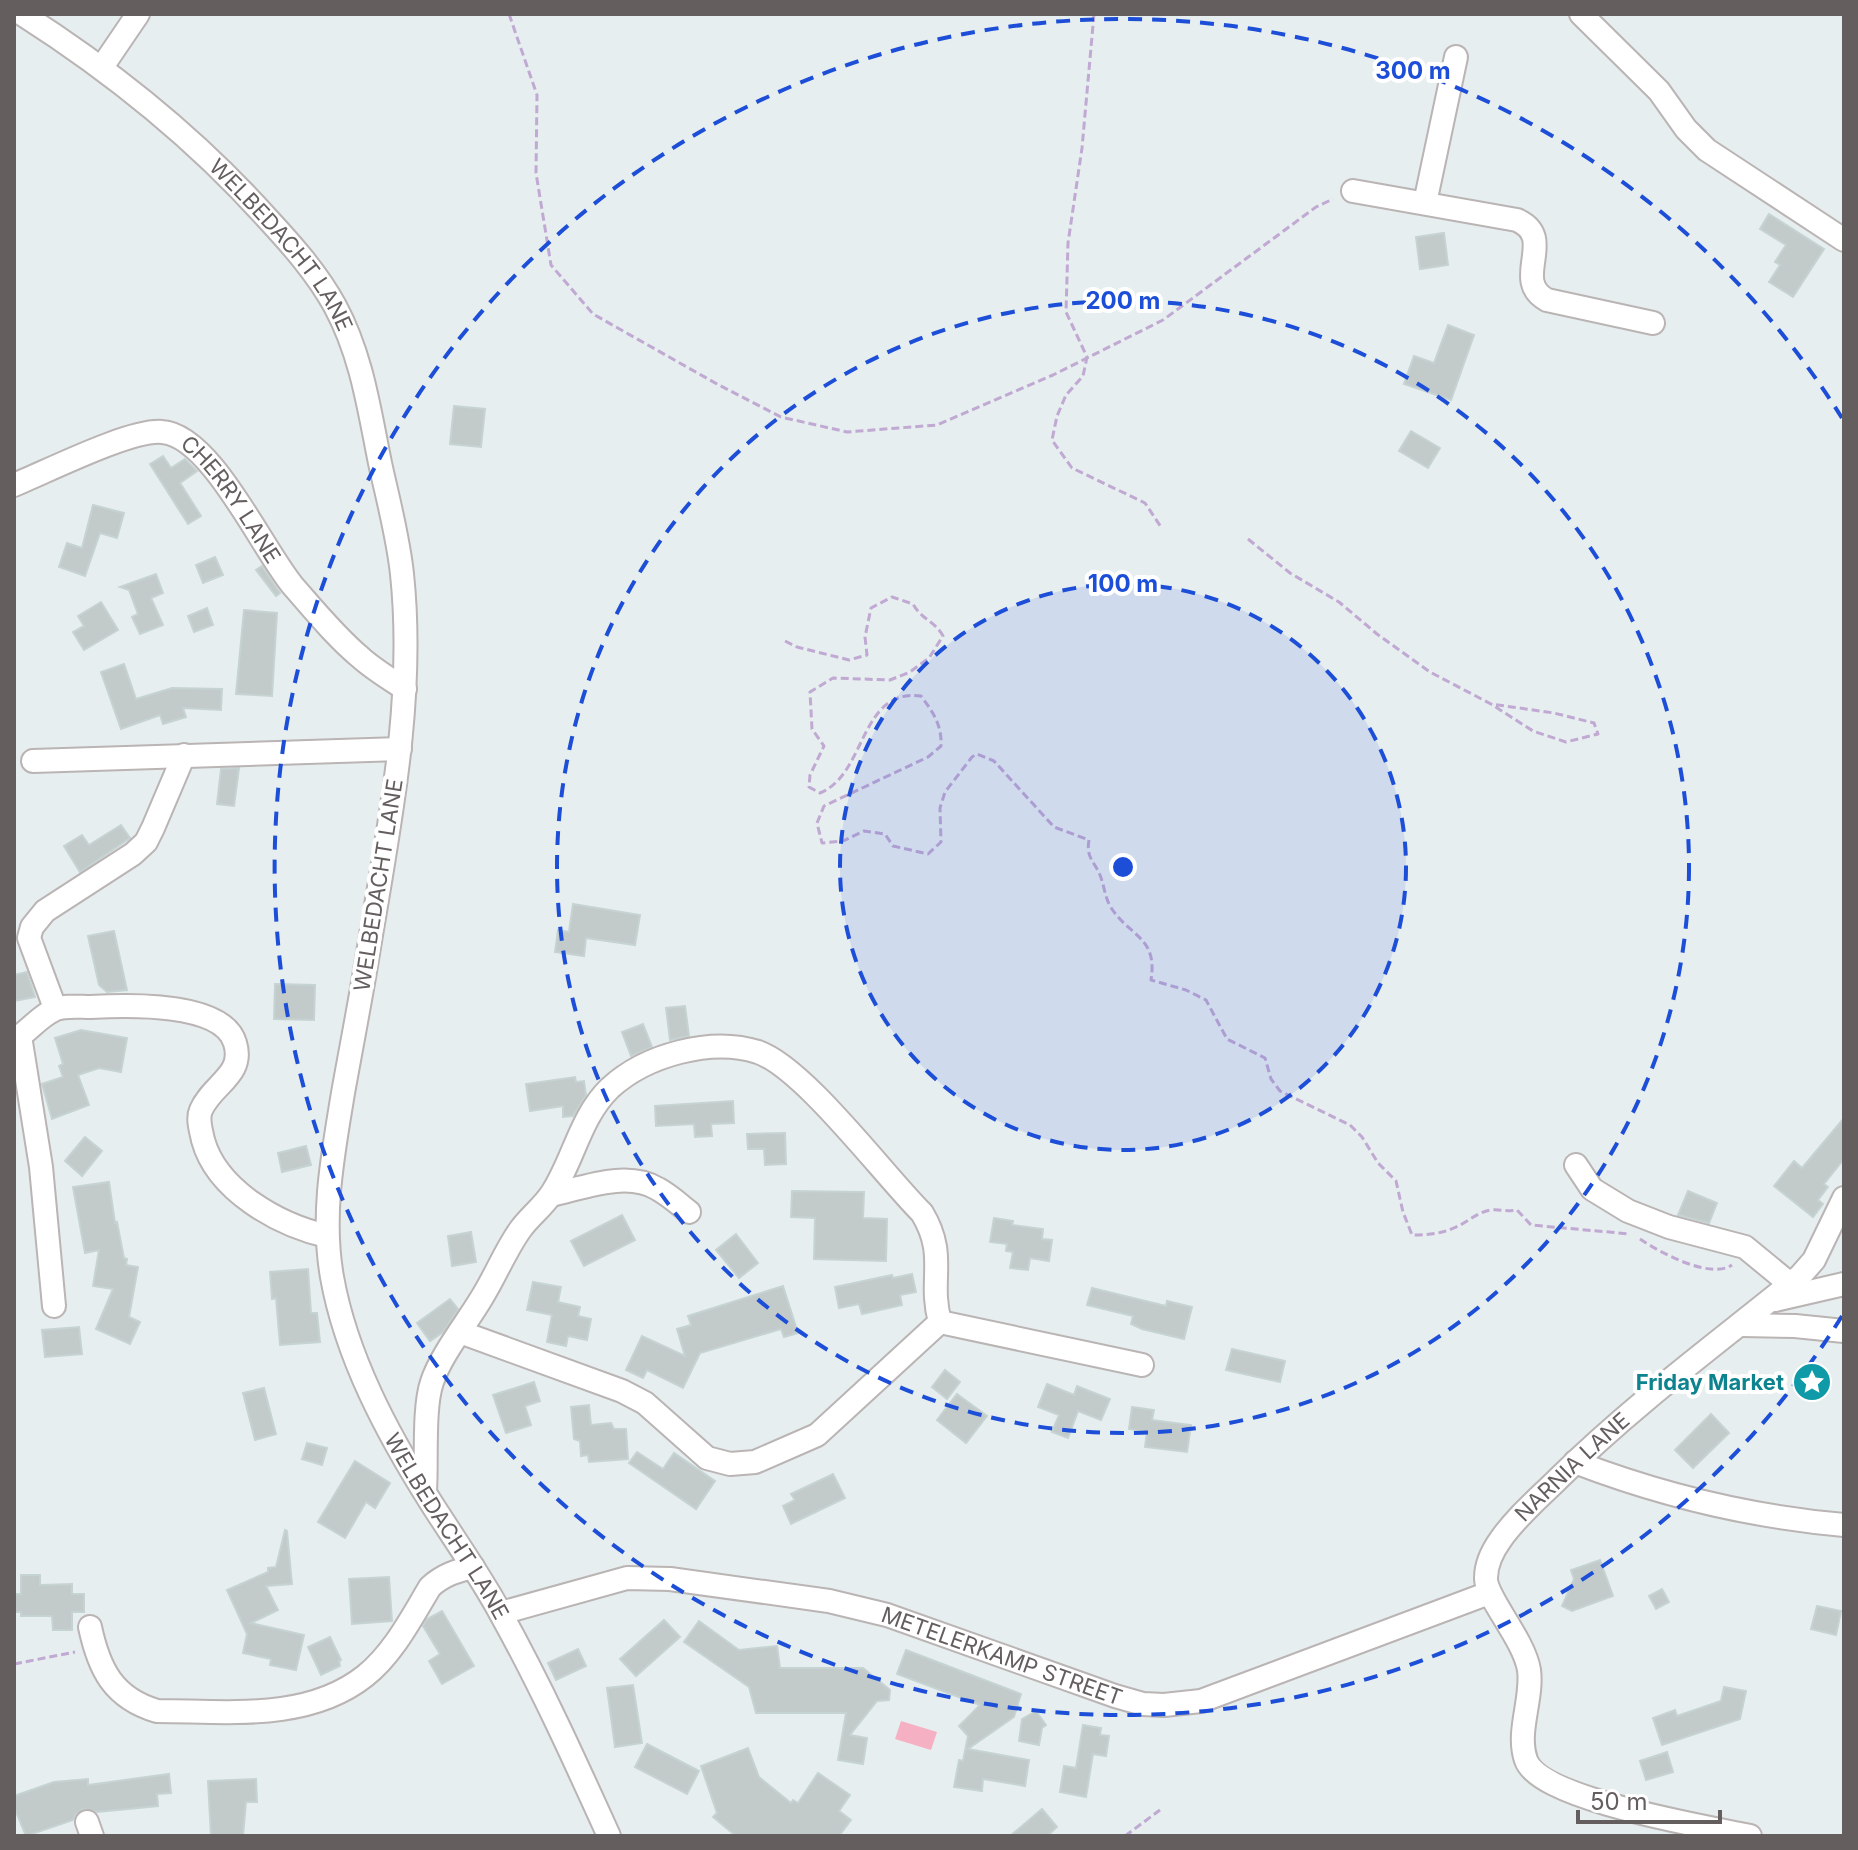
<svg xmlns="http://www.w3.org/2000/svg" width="1858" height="1850" font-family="Inter,sans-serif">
<rect width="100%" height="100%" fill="#e7eeef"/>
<!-- water -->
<polygon fill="#f6b0c3" points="901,1721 937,1732 931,1750 895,1739"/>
<!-- building -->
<g fill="#c3caca" stroke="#c6d3d3" stroke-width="2">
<polygon points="1769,214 1824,249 1793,297 1769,282 1780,265 1775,262 1786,245 1760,229"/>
<polygon points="1444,233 1448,265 1420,269 1416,237"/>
<polygon points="1448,325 1474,335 1451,400 1404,384 1414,356 1434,363"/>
<polygon points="454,406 485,409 481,447 450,444"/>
<polygon points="1411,431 1440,448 1428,468 1399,451"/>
<polygon points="163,456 171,468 185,459 197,471 180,483 201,516 188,524 150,464"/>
<polygon points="93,505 124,513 117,538 100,533 85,576 59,567 67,543 82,548"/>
<polygon points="215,557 223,575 203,583 196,565"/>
<polygon points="262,566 280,593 276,596 256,570"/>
<polygon points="156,574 163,593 151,598 163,625 140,634 132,617 138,614 129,590 120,587"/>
<polygon points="101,602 118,630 84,650 73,632 84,626 78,616"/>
<polygon points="207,608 213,625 194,632 188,616"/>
<polygon points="244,610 277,613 272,696 236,694"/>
<polygon points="124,664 136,699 172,688 222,689 221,710 183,708 186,717 163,724 160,715 121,729 101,672"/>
<polygon points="239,768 234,806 217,804 221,769"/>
<polygon points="121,825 130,838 80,872 64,846 82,835 89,845"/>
<polygon points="573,904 640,915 635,945 586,938 584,956 555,952 558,930 569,932"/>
<polygon points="114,931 127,990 107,992 99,985 88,936"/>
<polygon points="27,972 35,997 14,1001 14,975"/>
<polygon points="275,984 315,985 314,1020 274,1019"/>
<polygon points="685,1006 689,1036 670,1040 666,1008"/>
<polygon points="643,1024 652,1047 631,1056 622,1032"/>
<polygon points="81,1030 127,1038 121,1072 99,1068 78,1075 89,1105 52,1119 42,1084 63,1077 59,1066 63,1064 55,1038"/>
<polygon points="575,1077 576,1082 584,1081 586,1095 573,1116 563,1117 563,1106 530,1111 526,1084"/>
<polygon points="733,1101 734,1123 711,1124 712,1136 695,1137 694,1124 656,1126 655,1106"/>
<polygon points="1844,1118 1844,1159 1824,1184 1828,1187 1818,1200 1823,1204 1813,1217 1774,1186 1794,1161 1802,1168"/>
<polygon points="785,1133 786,1164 765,1165 764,1149 748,1149 747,1134"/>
<polygon points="85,1137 102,1151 82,1176 65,1161"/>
<polygon points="306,1146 311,1165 282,1172 278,1153"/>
<polygon points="109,1182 115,1223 117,1222 124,1258 127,1259 126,1265 138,1267 129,1317 140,1322 130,1344 96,1329 113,1289 93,1286 99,1250 85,1253 73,1187"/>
<polygon points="792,1191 864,1192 863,1218 887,1219 886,1261 814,1259 815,1218 791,1217"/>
<polygon points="1688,1191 1717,1203 1709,1223 1678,1215"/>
<polygon points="622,1215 635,1240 584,1266 571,1241"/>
<polygon points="994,1218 1013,1221 1012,1225 1043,1229 1042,1239 1052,1240 1049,1261 1030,1258 1028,1270 1010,1268 1013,1252 1006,1251 1007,1244 990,1242"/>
<polygon points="471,1232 476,1262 452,1266 448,1236"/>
<polygon points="736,1234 758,1263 739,1278 716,1250"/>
<polygon points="308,1269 311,1313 317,1313 320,1342 280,1345 276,1298 272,1299 270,1272"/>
<polygon points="912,1274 916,1292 900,1295 902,1305 862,1314 859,1304 839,1308 835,1287 892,1275 893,1278"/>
<polygon points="533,1282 561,1287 558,1302 580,1307 578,1316 591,1319 587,1340 568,1336 566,1346 547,1342 552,1315 527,1310"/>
<polygon points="783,1286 798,1333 784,1337 781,1329 700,1353 683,1388 647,1370 643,1378 626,1370 642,1336 685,1356 677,1329 691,1325 688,1316"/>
<polygon points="1092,1288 1166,1306 1167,1301 1192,1307 1184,1339 1142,1329 1131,1324 1133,1316 1087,1305"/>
<polygon points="450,1299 458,1309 443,1332 430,1341 417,1323"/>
<polygon points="79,1327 82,1354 45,1357 42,1330"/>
<polygon points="1232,1349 1285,1361 1280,1382 1226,1370"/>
<polygon points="945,1370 960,1382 947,1399 932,1387"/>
<polygon points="534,1382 540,1401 525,1406 531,1425 506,1433 493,1395"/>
<polygon points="1047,1384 1074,1395 1077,1386 1110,1399 1101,1420 1078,1411 1068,1438 1052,1432 1059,1415 1038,1407"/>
<polygon points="264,1388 276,1434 255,1440 243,1393"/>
<polygon points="957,1394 987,1416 966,1443 937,1420"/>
<polygon points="589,1405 591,1425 611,1423 614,1429 626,1429 628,1459 589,1462 588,1455 581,1456 580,1441 574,1439 571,1407"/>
<polygon points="1132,1407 1154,1410 1152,1420 1191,1425 1187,1452 1145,1447 1147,1432 1129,1429"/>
<polygon points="1711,1414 1729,1433 1693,1468 1675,1450"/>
<polygon points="307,1443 327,1448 322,1465 302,1459"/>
<polygon points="637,1452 663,1469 674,1453 715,1481 696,1509 629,1463"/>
<polygon points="355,1461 390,1483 375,1508 366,1502 345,1538 318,1522"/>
<polygon points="833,1474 845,1498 791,1524 783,1506 795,1500 791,1494"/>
<polygon points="285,1530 287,1531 292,1584 266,1586 278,1610 251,1623 304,1635 296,1670 270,1665 271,1659 243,1653 247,1634 227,1590 268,1572 268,1568 276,1567"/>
<polygon points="1600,1560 1613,1596 1572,1611 1562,1606 1574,1579 1571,1570"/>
<polygon points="21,1575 40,1575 40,1585 72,1584 72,1594 84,1594 84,1612 72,1612 72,1630 53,1630 52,1616 21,1616 21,1612 14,1612 14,1594 21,1594"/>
<polygon points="389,1577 392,1621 352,1624 349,1579"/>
<polygon points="1662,1589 1669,1602 1656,1609 1649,1596"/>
<polygon points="1817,1606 1841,1611 1836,1635 1811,1629"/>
<polygon points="442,1611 474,1666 442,1684 429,1661 440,1654 423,1626 427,1619"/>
<polygon points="664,1620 680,1637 636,1676 620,1659"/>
<polygon points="699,1621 739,1650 777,1646 780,1668 863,1668 890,1690 889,1700 877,1701 850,1735 867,1738 863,1764 838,1760 846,1713 756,1713 749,1687 684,1642"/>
<polygon points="330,1637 341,1660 339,1661 340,1666 321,1675 308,1647"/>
<polygon points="578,1649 586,1666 556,1680 548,1663"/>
<polygon points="906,1650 1021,1694 1014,1717 968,1749 1029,1760 1025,1786 983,1779 982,1791 954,1787 959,1760 963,1761 968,1736 959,1726 980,1705 897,1674"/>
<polygon points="633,1685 642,1743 615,1747 607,1688"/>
<polygon points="1724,1687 1746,1691 1740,1719 1662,1745 1653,1718 1675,1710 1677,1716 1721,1701"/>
<polygon points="1036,1711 1046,1725 1042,1728 1039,1745 1019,1741 1022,1719"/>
<polygon points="1083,1725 1101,1728 1100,1735 1109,1736 1106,1756 1093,1754 1086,1797 1060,1792 1064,1766 1076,1768"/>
<polygon points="647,1744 699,1771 687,1794 635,1767"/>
<polygon points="748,1748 759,1777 791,1803 793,1800 798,1803 818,1773 850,1795 839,1811 851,1820 839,1836 736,1836 713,1817 717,1813 701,1766"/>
<polygon points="1667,1752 1673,1772 1646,1780 1640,1761"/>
<polygon points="169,1774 171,1793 157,1794 158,1806 97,1812 83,1809 76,1814 73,1820 26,1836 14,1807 14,1796 54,1782 88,1779 88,1785"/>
<polygon points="256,1779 257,1802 246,1802 243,1836 211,1836 208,1781"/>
<polygon points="1042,1809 1057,1827 1047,1836 1010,1836"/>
</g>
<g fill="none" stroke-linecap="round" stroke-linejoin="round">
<defs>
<g id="minor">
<path id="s1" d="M22,14C113,72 194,137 266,217C291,244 317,273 335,306C362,356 369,409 380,463C388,500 398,536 402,574C415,697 390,821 370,941C362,992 352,1043 343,1093C333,1154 321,1215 332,1277C346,1356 387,1433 430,1501C454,1539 480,1575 501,1614C541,1686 575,1761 609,1836"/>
<polyline points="1581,14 1659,91 1686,129 1707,150 1844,240"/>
<polyline points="102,67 138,14"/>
<path d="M1353,191L1517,220C1558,238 1510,280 1547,300L1653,323"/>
<polyline points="1425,203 1456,57"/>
<path id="s2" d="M14,485C48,471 131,429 162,432C211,435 262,549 293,586C314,610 336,637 360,657C373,669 390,679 405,689"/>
<polyline points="33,761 400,749"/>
<polyline points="55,1008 29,938 32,927 45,911 133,854 146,842 153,828 184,755"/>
<polyline points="1576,1165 1592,1189 1628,1211 1669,1227 1745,1247 1790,1284"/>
<path d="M551,1195C583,1188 627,1170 658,1189C669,1195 679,1204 689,1212"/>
<polyline points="1775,1300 1844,1284"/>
<path d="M54,1306L41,1167L20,1036C31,1028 42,1015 54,1010C63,1005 80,1007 90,1007C125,1005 223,1001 235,1043C245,1075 212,1084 201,1110C197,1119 201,1130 203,1140C217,1191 279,1225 327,1236"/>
<polyline points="940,1322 1142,1365"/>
<polyline points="1741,1325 1795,1326 1844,1331"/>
<path d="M1575,1462C1661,1495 1753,1517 1844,1525"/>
<path d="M425,1491C427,1462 423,1408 432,1382C441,1355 466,1324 481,1299C495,1277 505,1251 520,1230C529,1217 543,1207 552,1193C574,1159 580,1117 610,1088C646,1055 711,1037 758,1052C804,1068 883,1174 922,1213C948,1256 928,1279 940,1322L817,1435L755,1462L730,1464L707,1458L645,1403L622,1391L460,1332"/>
<path id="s3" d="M501,1613L627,1578L670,1579L829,1601L887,1615L1115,1696L1143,1704L1164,1705L1201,1701L1489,1593"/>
<path d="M90,1627C99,1669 113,1698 157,1711C225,1711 307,1722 365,1676C393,1654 412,1617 430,1587C443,1575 456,1571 473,1567"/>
<polyline points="87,1822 92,1836"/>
<path id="s4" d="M1750,1836C1709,1827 1540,1800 1526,1760C1516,1732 1533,1699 1529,1670C1524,1639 1485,1597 1486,1578C1486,1564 1493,1550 1501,1539C1517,1516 1540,1497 1559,1478C1634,1404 1719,1342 1800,1276L1814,1260L1844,1198"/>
</g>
</defs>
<!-- minor casing -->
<use href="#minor" stroke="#bab4b4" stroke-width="26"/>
<!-- path -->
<g stroke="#c0a9d2" stroke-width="3" stroke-dasharray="8 4" stroke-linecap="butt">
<polyline points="509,14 537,95 536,173 551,265 593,314 717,384 781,417 847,432 937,425 1053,375 1163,320 1316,207 1333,199"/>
<polyline points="1094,14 1082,148 1068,243 1066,312 1087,357 1083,376 1066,395 1057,416 1052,440 1072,468 1145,503 1161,527"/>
<polyline points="1248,539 1290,573 1339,602 1377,634 1430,672 1491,704 1533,731 1566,742 1598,734 1594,723 1554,713 1491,704"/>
<path d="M785,641L797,647L849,660L867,655L865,637L871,608L892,597L913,604C922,620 935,621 943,636L929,658L910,672L890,680L833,678L810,692L812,729L824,746L810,775L809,787L820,793C867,774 859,688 921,696C933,712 942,725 941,746L928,757L824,806L817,823L822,843L843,841L864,831L885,834L893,846L928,854L941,842L940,808L945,792L972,757L977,754L994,761L1054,827L1089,840C1086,858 1093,859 1100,875C1104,885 1105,897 1110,906C1129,937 1158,936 1151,980L1186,990L1206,1000L1227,1039L1265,1058L1271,1079L1280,1091L1350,1125L1362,1137L1378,1163L1396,1181L1403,1212L1412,1235C1428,1235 1441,1234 1456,1227C1468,1222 1477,1212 1491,1210C1500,1209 1508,1212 1517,1210L1531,1225L1630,1234"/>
<path d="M1640,1239C1659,1252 1710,1280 1732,1265"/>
<polyline points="14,1664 75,1652"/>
<polyline points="1125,1836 1160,1810"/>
</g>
<!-- minor -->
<use href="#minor" stroke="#fff" stroke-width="22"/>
</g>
<!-- distance rings -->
<circle cx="1123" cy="867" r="283" fill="#1d4ed8" fill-opacity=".12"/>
<g fill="none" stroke="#1d4ed8" stroke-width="4" stroke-dasharray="14 10">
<circle cx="1123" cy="867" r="283"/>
<circle cx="1123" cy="867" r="566"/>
<path d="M1842 1316A848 848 0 1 1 1842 418"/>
</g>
<!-- icons -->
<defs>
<symbol id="sight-disc" viewBox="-11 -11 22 22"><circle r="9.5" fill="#0f9aa8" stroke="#fff"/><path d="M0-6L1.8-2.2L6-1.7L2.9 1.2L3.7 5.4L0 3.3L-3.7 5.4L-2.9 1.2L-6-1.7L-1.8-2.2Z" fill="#fff"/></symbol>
</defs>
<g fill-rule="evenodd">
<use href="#sight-disc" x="1790" y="1360" width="44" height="44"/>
</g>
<g text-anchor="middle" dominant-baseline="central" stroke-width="8" stroke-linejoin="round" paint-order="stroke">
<!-- street labels -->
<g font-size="22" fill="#655e5f" stroke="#fff">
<text stroke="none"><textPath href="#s1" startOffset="350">WELBEDACHT LANE</textPath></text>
<text stroke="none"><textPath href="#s2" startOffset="258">CHERRY LANE</textPath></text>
<text transform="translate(378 885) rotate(-81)">WELBEDACHT LANE</text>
<text stroke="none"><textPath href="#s4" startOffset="578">NARNIA LANE</textPath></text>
<text stroke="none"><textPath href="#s1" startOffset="1694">WELBEDACHT LANE</textPath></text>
<text stroke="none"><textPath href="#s3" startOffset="516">METELERKAMP STREET</textPath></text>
</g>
<!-- culture labels -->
<g font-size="22" font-weight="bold" fill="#0d838f" stroke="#fff" text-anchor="end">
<text x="1784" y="1382">Friday Market</text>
</g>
</g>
<circle cx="1123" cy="867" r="12" fill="#1d4ed8" stroke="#fff" stroke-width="4"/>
<g font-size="24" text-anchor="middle" font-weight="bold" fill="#1d4ed8" stroke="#fff" stroke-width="8" stroke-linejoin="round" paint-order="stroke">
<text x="1413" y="79">300 m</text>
<text x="1123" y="309">200 m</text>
<text x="1123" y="592">100 m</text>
</g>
<!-- border -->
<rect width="1858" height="1850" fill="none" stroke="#655e5f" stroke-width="32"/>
<!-- scale -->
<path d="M1578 1810v12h142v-12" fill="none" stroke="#655e5f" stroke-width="4"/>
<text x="1590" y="1810" font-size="24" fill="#655e5f" stroke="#ffffff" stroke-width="6" paint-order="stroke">50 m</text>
</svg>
